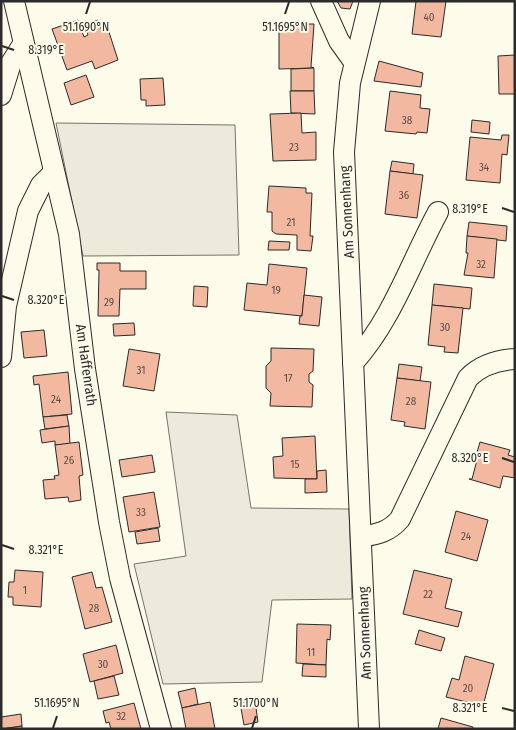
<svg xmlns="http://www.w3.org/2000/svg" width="516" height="730" font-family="'Fira Sans Condensed',sans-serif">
<rect width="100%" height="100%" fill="#fdfbea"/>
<!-- green -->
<g fill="#ecebdb" stroke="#74746e">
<polygon points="56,123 235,125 239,255 83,256"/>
<polygon points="166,412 237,415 251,508 349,509 352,599 272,600 262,682 163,684 134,564 186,556"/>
</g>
<!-- building -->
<g fill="#f2b8a0" stroke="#2b2b2b">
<polygon points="337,1 353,1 350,9 341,8"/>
<polygon points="416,1 446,1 441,37 412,34"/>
<polygon points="78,20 84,37 88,35 84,25 98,20 102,31 108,29 118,60 95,69 92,61 67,70 52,29"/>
<polygon points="279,24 314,24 311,67 314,68 279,69"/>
<polygon points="515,55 515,94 499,94 498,56"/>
<polygon points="379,61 423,73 421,87 374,81"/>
<polygon points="314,68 314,91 291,91 291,69"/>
<polygon points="86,75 94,97 71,105 64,83"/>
<polygon points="163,78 165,105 146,106 146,100 141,100 140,79"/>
<polygon points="290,91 314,91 315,114 291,113"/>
<polygon points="390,91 421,95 420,108 430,109 427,133 417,132 416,134 385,131"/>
<polygon points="301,113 302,133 316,132 316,160 273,161 270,114"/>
<polygon points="472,120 490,122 489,134 471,132"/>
<polygon points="502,135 509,135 507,155 502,154 500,183 466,180 470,137 501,140"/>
<polygon points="392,161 414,164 413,174 390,171"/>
<polygon points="390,171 423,175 417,218 385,214"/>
<polygon points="269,186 306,188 306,193 312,193 310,236 313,236 311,251 297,250 297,235 276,234 272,231 272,212 267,212"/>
<polygon points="469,222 507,226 506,241 467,236"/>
<polygon points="467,236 497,239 494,278 464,275 468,253 466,253"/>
<polygon points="269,241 290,242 289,250 268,250"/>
<polygon points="97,263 120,263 120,271 146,271 146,289 120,289 119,316 98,316 99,270 97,270"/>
<polygon points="269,264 307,268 302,316 244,310 247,283 267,285"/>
<polygon points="434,284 472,288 470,309 432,305"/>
<polygon points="194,286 208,287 207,307 193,306"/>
<polygon points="304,295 322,297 319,326 299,324 300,316 302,316"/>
<polygon points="432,305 463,308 458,353 444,352 445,347 428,345"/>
<polygon points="134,323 135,335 114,336 113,324"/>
<polygon points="44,330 47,356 24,358 21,332"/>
<polygon points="271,348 314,349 313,371 309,374 309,382 313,385 312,407 270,406 271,393 266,388 266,366 271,361"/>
<polygon points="129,349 160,354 154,391 123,386"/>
<polygon points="399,364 422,367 420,381 397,378"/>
<polygon points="68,372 72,414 43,417 39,384 34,385 33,376"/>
<polygon points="397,378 431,382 425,429 404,426 405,422 391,420"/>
<polygon points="67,415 69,426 45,429 43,417"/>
<polygon points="69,426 70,444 55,445 55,441 42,443 40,430"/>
<polygon points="315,436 317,479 274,478 273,457 283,456 282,438"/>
<polygon points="79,442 83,475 79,476 81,500 69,502 68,497 45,499 43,480 55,479 54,476 59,475 55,445"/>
<polygon points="480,442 510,450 508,455 515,457 515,478 503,476 500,488 469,479 472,479 477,460 475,459"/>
<polygon points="152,455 155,472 122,477 119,460"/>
<polygon points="326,470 327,492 305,493 305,479 317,479 317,471"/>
<polygon points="154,492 160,527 129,532 123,497"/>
<polygon points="456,511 488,520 477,561 445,552"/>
<polygon points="158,528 160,541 137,544 135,532"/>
<polygon points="15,570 43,572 41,607 13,605 13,597 8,597 9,582 14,582"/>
<polygon points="414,570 452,579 445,608 462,612 458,627 403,614"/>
<polygon points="92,572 96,588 102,587 112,622 85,629 72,577"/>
<polygon points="297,624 331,625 330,640 327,639 326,665 296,663"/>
<polygon points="419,630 445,638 441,651 415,644"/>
<polygon points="116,645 123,673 90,682 83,654"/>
<polygon points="465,656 494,664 483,706 446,697 452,678 459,680"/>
<polygon points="303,664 326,665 326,677 302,676"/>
<polygon points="114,676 119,695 98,699 94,681"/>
<polygon points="195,688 198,704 182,708 178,692"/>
<polygon points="255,701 258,722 244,725 240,703"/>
<polygon points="210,702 215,729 186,729 182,708"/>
<polygon points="134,703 141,729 111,729 109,722 106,723 103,711"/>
<polygon points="21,714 22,726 1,729 1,717"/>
<polygon points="441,718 473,727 473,729 438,729"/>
<polygon points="22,726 22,729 3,729"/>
</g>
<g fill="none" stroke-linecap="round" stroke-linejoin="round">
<defs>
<g id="street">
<polyline points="14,1 69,234 85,369 109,522 120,578 161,729"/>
<polyline points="321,1 339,41 354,62"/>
<polyline points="1,95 11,63 23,44"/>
<polyline points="1,357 6,306 28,211 41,185 53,173"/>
<path d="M353,363C392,320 411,262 438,212"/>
<path d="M361,537C378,534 389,532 400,519L468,378C481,365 497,360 515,359"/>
<polyline points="369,729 344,152 350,83 370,1"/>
</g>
</defs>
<!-- street casing -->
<use href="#street" stroke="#2b2b2b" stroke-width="22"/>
<!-- street -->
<use href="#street" stroke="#fdfbea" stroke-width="20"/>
</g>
<!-- ticks -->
<path fill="none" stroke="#2b2b2b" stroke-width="2" d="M86,14L90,2M285,14L289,2M2,46L14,50M502,208L514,212M2,296L14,300M502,458L514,462M2,545L14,549M502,708L514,711M53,728L57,716M252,728L256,716"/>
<g text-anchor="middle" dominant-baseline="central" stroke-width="4" stroke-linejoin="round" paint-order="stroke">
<!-- number labels -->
<g font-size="11" fill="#5d4e48">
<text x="429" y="17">40</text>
<text x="407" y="120">38</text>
<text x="294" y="147">23</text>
<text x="484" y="167">34</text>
<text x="404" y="195">36</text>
<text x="291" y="222">21</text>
<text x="481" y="264">32</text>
<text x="276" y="290">19</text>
<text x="109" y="302">29</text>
<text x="445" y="327">30</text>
<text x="141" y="370">31</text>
<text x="288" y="378">17</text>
<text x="56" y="399">24</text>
<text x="411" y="401">28</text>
<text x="69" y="460">26</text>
<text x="295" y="464">15</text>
<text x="141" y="512">33</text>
<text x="466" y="536">24</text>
<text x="25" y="590">1</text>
<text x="428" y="594">22</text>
<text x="94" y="608">28</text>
<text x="311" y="652">11</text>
<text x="103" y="664">30</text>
<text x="468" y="688">20</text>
<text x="121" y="716">32</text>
</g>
<!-- street labels -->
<g font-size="14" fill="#2b2b2b" stroke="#fdfbea">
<text transform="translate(347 212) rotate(-93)">Am Sonnenhang</text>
<text transform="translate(86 365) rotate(82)">Am Haffenrath</text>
<text transform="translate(365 633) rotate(-92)">Am Sonnenhang</text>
</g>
</g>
<g font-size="12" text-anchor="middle" fill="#2b2b2b" stroke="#fdfbea" stroke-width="4" stroke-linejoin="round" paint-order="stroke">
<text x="86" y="31">51.1690°N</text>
<text x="285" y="31">51.1695°N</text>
<text x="46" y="54">8.319°E</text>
<text x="470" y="213">8.319°E</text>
<text x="46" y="304">8.320°E</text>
<text x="470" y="462">8.320°E</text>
<text x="46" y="554">8.321°E</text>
<text x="57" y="707">51.1695°N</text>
<text x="256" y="707">51.1700°N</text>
<text x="470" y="712">8.321°E</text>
</g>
<!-- border -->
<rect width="516" height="730" fill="none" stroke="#2b2b2b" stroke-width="5"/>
</svg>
